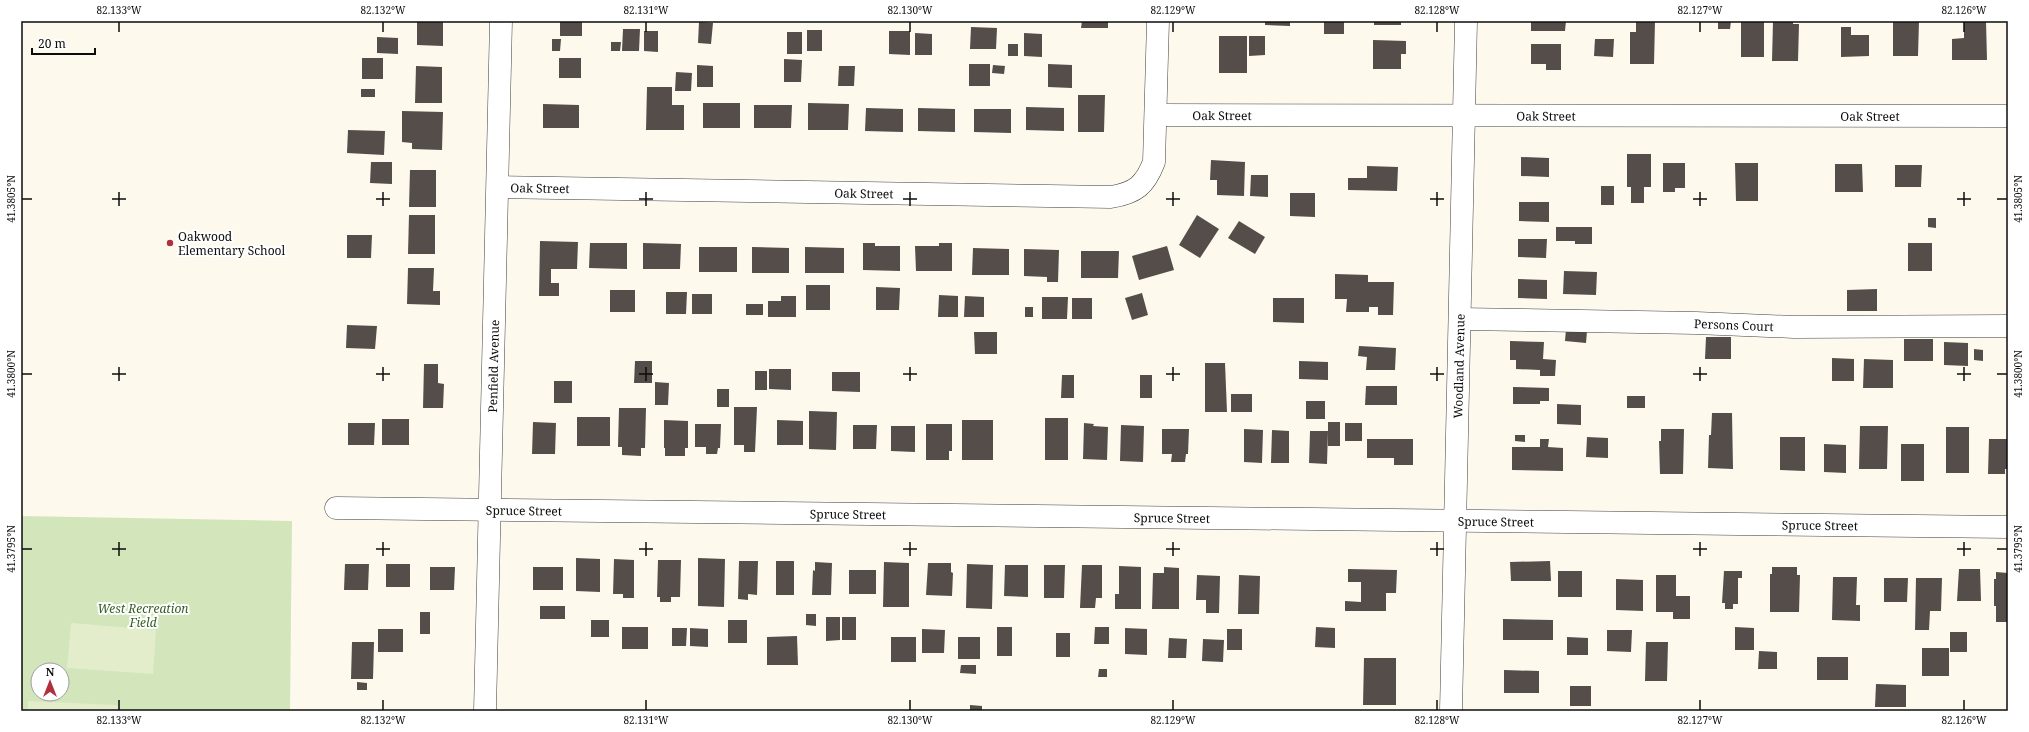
<svg xmlns="http://www.w3.org/2000/svg" width="2029" height="732" font-family="'Noto Serif',serif">
<rect width="100%" height="100%" fill="#fef9ed"/>
<!-- green -->
<path fill="#d3e5ba" fill-rule="evenodd" d="M21,516L292,521L290,711H21ZM38,670H62V694H38Z"/>
<!-- pitch -->
<g fill="#e3edcb">
<polygon points="71,623 156,630 153,674 67,668"/>
<polygon points="28,701 118,705 118,711 28,711"/>
</g>
<!-- building -->
<g fill="#544d4a">
<polygon points="417,21 443,21 443,46 417,45"/>
<rect x="560" y="21" width="22" height="15"/>
<polygon points="1082,21 1108,21 1108,28 1081,28"/>
<polygon points="1265,21 1290,21 1290,26 1265,25"/>
<rect x="1324" y="21" width="20" height="13"/>
<rect x="1374" y="21" width="27" height="4"/>
<polygon points="1531,21 1566,21 1565,31 1531,31"/>
<polygon points="1636,21 1655,21 1654,64 1630,64 1630,32 1636,32"/>
<polygon points="1718,21 1731,21 1730,29 1718,29"/>
<rect x="1741" y="21" width="23" height="36"/>
<polygon points="1773,21 1793,21 1793,24 1799,24 1798,61 1772,61"/>
<polygon points="1893,21 1919,21 1918,56 1893,56"/>
<polygon points="1964,21 1986,21 1987,60 1952,60 1952,39 1964,38"/>
<polygon points="699,22 713,23 711,44 698,43"/>
<polygon points="971,27 997,28 996,49 970,49"/>
<polygon points="1841,27 1851,27 1851,35 1869,35 1869,56 1841,57"/>
<polygon points="623,29 640,29 639,51 622,51"/>
<rect x="807" y="30" width="15" height="21"/>
<polygon points="644,31 658,31 658,52 644,51"/>
<polygon points="889,31 910,31 910,55 889,54"/>
<rect x="787" y="32" width="15" height="22"/>
<polygon points="915,33 932,34 932,55 915,55"/>
<polygon points="1024,33 1042,34 1042,57 1024,56"/>
<rect x="1219" y="36" width="28" height="37"/>
<polygon points="1249,36 1265,36 1265,55 1249,56"/>
<polygon points="377,37 398,38 398,54 377,53"/>
<polygon points="552,39 561,39 560,51 552,51"/>
<polygon points="1595,39 1614,39 1613,57 1594,56"/>
<polygon points="1373,40 1406,41 1406,54 1401,54 1401,69 1373,69"/>
<polygon points="611,42 621,42 620,51 611,51"/>
<rect x="1008" y="44" width="10" height="12"/>
<polygon points="1531,44 1561,44 1561,70 1546,70 1546,64 1531,64"/>
<rect x="362" y="58" width="21" height="21"/>
<rect x="559" y="58" width="22" height="20"/>
<polygon points="784,59 802,60 801,82 784,82"/>
<rect x="969" y="64" width="21" height="22"/>
<polygon points="1048,64 1072,65 1072,88 1048,87"/>
<polygon points="697,65 713,66 713,87 697,87"/>
<polygon points="993,65 1005,66 1004,74 992,73"/>
<polygon points="416,66 442,67 442,103 415,103"/>
<polygon points="839,66 855,66 854,86 838,86"/>
<polygon points="676,72 692,73 691,91 675,91"/>
<polygon points="647,87 672,87 672,105 684,105 684,130 646,130"/>
<rect x="361" y="89" width="14" height="8"/>
<polygon points="1078,95 1105,95 1104,132 1078,132"/>
<rect x="703" y="103" width="37" height="25"/>
<polygon points="808,103 849,104 848,130 808,130"/>
<polygon points="543,104 579,105 579,128 543,128"/>
<polygon points="754,105 792,105 791,128 754,128"/>
<polygon points="1026,107 1064,108 1064,131 1026,130"/>
<polygon points="866,108 903,109 903,132 865,131"/>
<polygon points="918,108 955,109 955,132 918,131"/>
<polygon points="974,109 1011,109 1011,133 974,132"/>
<polygon points="402,111 443,112 442,150 412,149 412,143 402,142"/>
<polygon points="348,130 385,131 384,155 347,153"/>
<polygon points="1627,154 1651,154 1651,187 1644,187 1644,203 1631,203 1631,187 1627,187"/>
<polygon points="1521,157 1549,158 1549,177 1521,176"/>
<polygon points="1211,160 1245,162 1244,196 1217,195 1217,180 1210,180"/>
<polygon points="371,162 392,162 392,184 370,183"/>
<polygon points="1663,163 1685,163 1685,188 1675,188 1675,192 1663,192"/>
<polygon points="1735,163 1758,163 1758,201 1736,201"/>
<polygon points="1835,164 1862,164 1863,192 1835,192"/>
<polygon points="1895,165 1922,165 1921,187 1895,187"/>
<polygon points="1367,166 1398,167 1397,191 1348,190 1348,178 1367,178"/>
<polygon points="410,170 436,170 436,207 409,207"/>
<polygon points="1251,175 1268,175 1268,197 1250,196"/>
<rect x="1601" y="186" width="13" height="19"/>
<polygon points="1290,193 1315,193 1315,217 1290,216"/>
<polygon points="1519,202 1549,202 1549,222 1519,221"/>
<polygon points="409,215 435,215 435,254 408,254"/>
<polygon points="1197,215 1219,229 1200,258 1179,245"/>
<polygon points="1928,218 1936,218 1936,228 1928,227"/>
<polygon points="1239,221 1265,237 1255,254 1228,238"/>
<polygon points="1556,227 1592,227 1592,244 1575,244 1575,241 1556,241"/>
<polygon points="347,235 372,235 371,258 347,258"/>
<polygon points="1518,239 1547,239 1546,258 1518,257"/>
<polygon points="540,241 578,242 577,269 551,269 551,283 559,283 559,296 539,296"/>
<polygon points="590,243 627,243 627,269 589,268"/>
<polygon points="643,243 681,244 680,269 643,269"/>
<polygon points="863,243 875,243 875,246 900,246 900,271 863,270"/>
<polygon points="939,243 952,243 952,271 916,271 915,246 939,246"/>
<rect x="1908" y="243" width="24" height="28"/>
<polygon points="1167,246 1174,270 1139,280 1132,256"/>
<rect x="699" y="247" width="38" height="25"/>
<polygon points="752,247 789,248 789,273 752,273"/>
<polygon points="805,247 844,248 844,273 805,273"/>
<polygon points="973,248 1009,249 1009,275 972,275"/>
<polygon points="1024,249 1059,250 1058,282 1047,282 1047,277 1024,276"/>
<polygon points="1081,251 1119,251 1118,278 1081,278"/>
<polygon points="408,268 434,268 433,291 440,291 440,305 407,304"/>
<polygon points="1564,271 1597,272 1596,295 1563,294"/>
<polygon points="1335,274 1368,275 1368,282 1394,282 1393,315 1378,315 1378,307 1369,307 1369,312 1346,312 1347,299 1335,299"/>
<polygon points="1518,279 1547,280 1547,299 1518,298"/>
<rect x="806" y="285" width="24" height="25"/>
<polygon points="876,287 900,288 899,310 876,310"/>
<polygon points="1877,289 1877,311 1847,311 1847,290"/>
<rect x="610" y="290" width="25" height="22"/>
<polygon points="666,292 687,292 686,314 666,314"/>
<polygon points="1142,293 1148,315 1132,320 1125,298"/>
<rect x="692" y="294" width="20" height="20"/>
<polygon points="939,295 958,296 958,317 938,317"/>
<polygon points="781,296 796,296 796,317 768,317 768,301 781,301"/>
<polygon points="965,296 984,297 984,317 964,317"/>
<polygon points="1042,297 1068,297 1067,319 1042,319"/>
<rect x="1072" y="298" width="20" height="21"/>
<polygon points="1273,298 1304,298 1304,323 1273,322"/>
<rect x="746" y="304" width="17" height="11"/>
<rect x="1025" y="307" width="8" height="10"/>
<polygon points="347,325 377,326 375,349 346,348"/>
<polygon points="1566,329 1587,331 1586,343 1565,341"/>
<polygon points="974,332 997,332 997,354 975,354"/>
<polygon points="1706,337 1731,337 1731,359 1705,359"/>
<rect x="1904" y="339" width="29" height="22"/>
<polygon points="1510,341 1544,342 1543,359 1556,360 1555,376 1540,376 1540,370 1516,369 1516,360 1510,360"/>
<polygon points="1944,342 1968,343 1968,366 1944,365"/>
<polygon points="1359,346 1396,348 1395,370 1366,370 1367,357 1358,356"/>
<polygon points="1974,349 1983,350 1983,361 1974,360"/>
<polygon points="1832,358 1854,359 1854,381 1832,381"/>
<polygon points="1864,359 1893,360 1893,388 1863,388"/>
<polygon points="635,361 652,361 652,383 634,383"/>
<polygon points="1299,361 1328,362 1328,380 1299,379"/>
<polygon points="1205,363 1225,363 1227,412 1205,412"/>
<polygon points="424,364 438,364 438,383 444,384 443,408 423,408"/>
<polygon points="769,369 791,369 791,390 769,389"/>
<rect x="755" y="371" width="12" height="19"/>
<polygon points="832,372 860,372 860,392 832,391"/>
<polygon points="1062,375 1074,375 1074,398 1061,398"/>
<rect x="1140" y="375" width="12" height="23"/>
<rect x="554" y="381" width="18" height="22"/>
<polygon points="655,382 669,383 668,405 655,405"/>
<polygon points="1366,386 1397,386 1397,405 1365,405"/>
<polygon points="1513,387 1549,388 1549,401 1540,401 1540,404 1513,404"/>
<rect x="717" y="389" width="12" height="18"/>
<rect x="1231" y="394" width="21" height="18"/>
<rect x="1627" y="396" width="18" height="12"/>
<rect x="1306" y="401" width="19" height="18"/>
<polygon points="1557,404 1581,405 1581,425 1557,424"/>
<polygon points="734,407 757,407 755,452 744,452 744,445 734,445"/>
<polygon points="619,408 646,408 645,448 641,448 641,456 622,455 622,447 618,447"/>
<polygon points="809,411 837,412 836,450 809,449"/>
<polygon points="1712,413 1732,413 1733,469 1708,468 1709,435 1711,435"/>
<rect x="577" y="417" width="33" height="29"/>
<rect x="1045" y="418" width="23" height="42"/>
<rect x="382" y="419" width="27" height="26"/>
<polygon points="664,420 688,421 688,448 685,448 685,456 665,456 665,448 664,448"/>
<polygon points="777,420 803,421 803,445 777,445"/>
<rect x="962" y="420" width="31" height="40"/>
<polygon points="533,422 556,423 555,454 532,454"/>
<rect x="1328" y="422" width="12" height="24"/>
<polygon points="348,423 375,423 374,445 348,445"/>
<polygon points="1084,423 1094,424 1093,426 1108,427 1107,460 1083,459"/>
<rect x="1345" y="423" width="17" height="18"/>
<polygon points="695,424 721,424 720,448 718,448 717,454 706,454 706,447 695,447"/>
<polygon points="926,424 952,424 952,451 949,451 949,460 926,460"/>
<polygon points="853,425 877,425 876,449 853,449"/>
<polygon points="1121,425 1144,426 1143,462 1120,461"/>
<polygon points="891,426 915,426 915,452 891,451"/>
<polygon points="1860,426 1888,426 1887,469 1859,469"/>
<rect x="1946" y="427" width="23" height="46"/>
<polygon points="1162,429 1189,429 1188,454 1186,454 1185,462 1171,462 1172,454 1162,454"/>
<polygon points="1244,429 1263,430 1262,463 1244,462"/>
<polygon points="1661,429 1684,429 1683,474 1660,474 1659,441 1661,441"/>
<polygon points="1272,430 1289,431 1289,463 1271,463"/>
<polygon points="1310,431 1328,431 1327,464 1309,463"/>
<polygon points="1515,435 1525,435 1525,442 1515,441"/>
<polygon points="1587,437 1608,438 1608,458 1586,457"/>
<polygon points="1780,437 1805,437 1805,471 1780,470"/>
<polygon points="1367,439 1413,439 1413,465 1394,465 1394,458 1367,458"/>
<polygon points="1540,439 1549,439 1548,447 1563,448 1563,471 1512,470 1512,447 1540,447"/>
<polygon points="1989,439 2008,439 2008,469 2005,469 2005,474 1988,474"/>
<polygon points="1824,444 1846,445 1846,473 1824,472"/>
<rect x="1901" y="444" width="23" height="37"/>
<polygon points="576,558 600,559 600,592 576,591"/>
<polygon points="698,558 725,559 724,607 698,606"/>
<polygon points="614,559 634,560 634,598 623,598 623,594 613,594"/>
<polygon points="658,560 681,560 680,597 671,597 671,602 660,602 660,597 657,597"/>
<polygon points="739,561 758,561 757,595 748,594 748,600 738,599"/>
<rect x="776" y="561" width="18" height="34"/>
<polygon points="1550,561 1551,581 1511,581 1510,562"/>
<polygon points="815,562 832,563 831,595 812,595 813,570 815,571"/>
<polygon points="884,562 909,563 909,607 883,607"/>
<polygon points="928,563 951,563 951,572 953,573 952,596 926,595"/>
<polygon points="345,564 369,564 368,590 344,590"/>
<rect x="386" y="564" width="24" height="23"/>
<polygon points="967,564 993,565 992,609 966,608"/>
<polygon points="1005,565 1028,565 1028,597 1004,596"/>
<polygon points="1044,565 1065,565 1064,598 1044,598"/>
<polygon points="1082,565 1102,565 1102,598 1096,598 1095,608 1080,608"/>
<polygon points="1119,566 1141,567 1141,609 1115,609 1115,594 1119,594"/>
<polygon points="430,567 455,567 454,590 430,590"/>
<rect x="533" y="567" width="30" height="23"/>
<polygon points="1164,567 1179,568 1179,609 1152,609 1153,573 1164,573"/>
<polygon points="1772,567 1797,567 1797,575 1800,575 1799,612 1770,612 1770,574 1772,574"/>
<polygon points="1348,569 1397,570 1396,593 1386,593 1386,611 1345,611 1345,601 1361,602 1361,582 1348,582"/>
<polygon points="1959,569 1980,569 1981,601 1957,601"/>
<rect x="849" y="570" width="27" height="24"/>
<rect x="1558" y="571" width="24" height="26"/>
<polygon points="1724,571 1742,571 1742,578 1738,578 1738,604 1733,604 1733,609 1725,609 1725,603 1722,603"/>
<polygon points="1996,572 2008,573 2008,622 1996,622 1996,606 1994,606 1994,579 1996,579"/>
<polygon points="1197,575 1220,576 1219,613 1206,613 1206,600 1196,600"/>
<polygon points="1239,575 1260,576 1259,614 1238,614"/>
<polygon points="1656,575 1676,575 1676,596 1690,596 1690,619 1673,619 1673,612 1656,612"/>
<polygon points="1833,577 1857,577 1856,605 1860,605 1860,621 1832,620"/>
<polygon points="1884,578 1908,578 1907,602 1884,602"/>
<polygon points="1916,578 1942,578 1941,611 1930,611 1929,630 1915,630"/>
<polygon points="1616,579 1643,580 1643,611 1616,610"/>
<rect x="540" y="606" width="25" height="13"/>
<rect x="420" y="612" width="10" height="22"/>
<polygon points="806,614 816,614 816,626 806,625"/>
<polygon points="826,617 840,617 840,640 826,641"/>
<rect x="842" y="617" width="14" height="23"/>
<polygon points="1503,619 1553,620 1553,640 1503,640"/>
<rect x="591" y="620" width="18" height="17"/>
<rect x="728" y="620" width="19" height="23"/>
<rect x="622" y="627" width="26" height="22"/>
<rect x="997" y="627" width="15" height="29"/>
<polygon points="1095,627 1109,627 1109,644 1094,644"/>
<polygon points="1316,627 1335,628 1335,648 1315,647"/>
<polygon points="1735,627 1754,628 1754,650 1735,650"/>
<polygon points="672,628 687,628 686,646 672,646"/>
<polygon points="690,628 708,629 708,647 690,646"/>
<polygon points="1125,628 1147,629 1147,655 1125,654"/>
<rect x="378" y="629" width="25" height="23"/>
<polygon points="922,629 945,630 944,653 922,653"/>
<rect x="1227" y="629" width="15" height="21"/>
<polygon points="1607,630 1632,630 1631,652 1607,651"/>
<rect x="1950" y="632" width="17" height="20"/>
<rect x="1056" y="633" width="14" height="24"/>
<polygon points="797,636 798,665 767,665 767,637"/>
<rect x="891" y="637" width="25" height="25"/>
<rect x="958" y="637" width="22" height="22"/>
<polygon points="1567,637 1588,638 1588,655 1567,655"/>
<polygon points="1169,638 1187,639 1186,658 1168,658"/>
<polygon points="1203,639 1224,640 1223,662 1202,661"/>
<polygon points="352,642 374,642 373,679 351,679"/>
<polygon points="1646,642 1668,642 1667,681 1645,681"/>
<rect x="1922" y="648" width="27" height="28"/>
<polygon points="1759,651 1777,652 1777,669 1758,669"/>
<rect x="1817" y="657" width="31" height="23"/>
<polygon points="1364,658 1396,658 1396,705 1363,705"/>
<polygon points="961,665 976,665 976,674 960,673"/>
<polygon points="1099,669 1107,669 1107,677 1098,677"/>
<polygon points="1504,670 1539,671 1539,693 1504,693"/>
<polygon points="357,682 367,683 367,690 357,690"/>
<polygon points="1876,684 1906,685 1906,707 1875,707"/>
<rect x="1570" y="686" width="21" height="20"/>
<polygon points="970,705 982,706 982,711 970,711"/>
</g>
<g fill="none" stroke-linecap="round" stroke-linejoin="round">
<defs>
<g id="minor">
<path id="s1" d="M1156,115L2008,116"/>
<path id="s2" d="M498,187L1111,197C1136,193 1145,185 1154,162L1158,21"/>
<path id="s3" d="M1460,319L1696,323L1794,327L2008,326"/>
<path id="s4" d="M336,508L2008,527"/>
<path id="s5" d="M485,711L501,21"/>
<path id="s6" d="M1451,711L1466,21"/>
</g>
</defs>
<!-- minor casing -->
<use href="#minor" stroke="#3f3f3f" stroke-width="23"/>
<!-- minor -->
<use href="#minor" stroke="#fff" stroke-width="22"/>
</g>
<!-- ticks -->
<path fill="none" stroke="#0c0c0c" stroke-width="1.5" d="M119,22V32M383,22V32M646,22V32M910,22V32M1173,22V32M1437,22V32M1700,22V32M1964,22V32M119,192V206M383,192V206M646,192V206M910,192V206M1173,192V206M1437,192V206M1700,192V206M1964,192V206M22,199H32M112,199H126M376,199H390M639,199H653M903,199H917M1166,199H1180M1430,199H1444M1693,199H1707M1957,199H1971M1997,199H2007M119,367V381M383,367V381M646,367V381M910,367V381M1173,367V381M1437,367V381M1700,367V381M1964,367V381M22,374H32M112,374H126M376,374H390M639,374H653M903,374H917M1166,374H1180M1430,374H1444M1693,374H1707M1957,374H1971M1997,374H2007M119,542V556M383,542V556M646,542V556M910,542V556M1173,542V556M1437,542V556M1700,542V556M1964,542V556M22,549H32M112,549H126M376,549H390M639,549H653M903,549H917M1166,549H1180M1430,549H1444M1693,549H1707M1957,549H1971M1997,549H2007M119,700V710M383,700V710M646,700V710M910,700V710M1173,700V710M1437,700V710M1700,700V710M1964,700V710"/>
<!-- markers -->
<circle fill="#b1303e" stroke="#fff" stroke-width="1.5" cx="170" cy="243" r="4"/>
<g text-anchor="middle" dominant-baseline="central" stroke-width="4" stroke-linejoin="round" paint-order="stroke">
<!-- street labels -->
<g font-size="12" fill="#0c0c0c" stroke="#fff">
<text stroke="none"><textPath href="#s1" startOffset="66">Oak Street</textPath></text>
<text stroke="none"><textPath href="#s1" startOffset="390">Oak Street</textPath></text>
<text stroke="none"><textPath href="#s1" startOffset="714">Oak Street</textPath></text>
<text stroke="none"><textPath href="#s2" startOffset="42">Oak Street</textPath></text>
<text stroke="none"><textPath href="#s2" startOffset="366">Oak Street</textPath></text>
<text stroke="none"><textPath href="#s3" startOffset="274">Persons Court</textPath></text>
<text stroke="none"><textPath href="#s5" startOffset="345">Penfield Avenue</textPath></text>
<text stroke="none"><textPath href="#s6" startOffset="345">Woodland Avenue</textPath></text>
<text stroke="none"><textPath href="#s4" startOffset="188">Spruce Street</textPath></text>
<text stroke="none"><textPath href="#s4" startOffset="512">Spruce Street</textPath></text>
<text stroke="none"><textPath href="#s4" startOffset="836">Spruce Street</textPath></text>
<text stroke="none"><textPath href="#s4" startOffset="1160">Spruce Street</textPath></text>
<text stroke="none"><textPath href="#s4" startOffset="1484">Spruce Street</textPath></text>
</g>
<!-- poi labels -->
<g font-size="12" fill="#0c0c0c" stroke="#fff" text-anchor="start">
<text x="178" y="236">Oakwood<tspan x="178" dy="14">Elementary School</tspan></text>
</g>
<!-- park labels -->
<g font-size="12" font-style="italic" fill="#325e22" stroke="#fff">
<text x="143" y="608">West Recreation<tspan x="143" dy="14">Field</tspan></text>
</g>
</g>
<!-- border -->
<rect width="2029" height="732" fill="none" stroke="#ffffff" stroke-width="44"/>
<!-- north arrow -->
<g transform="translate(50 682)"><circle r="19" fill="#ffffff" stroke="#9e9e9e"/>
<path d="M0-3L7 15L0 10L-7 15Z" fill="#b1303e"/>
<text y="-6" font-size="11" font-weight="bold" text-anchor="middle" fill="#0c0c0c">N</text>
</g>
<!-- scale -->
<path d="M32 48v6h63v-6" fill="none" stroke="#0c0c0c" stroke-width="2"/>
<text x="38" y="48" font-size="12" fill="#0c0c0c" stroke="#ffffff" stroke-width="3" paint-order="stroke">20 m</text>
<rect x="22" y="22" width="1985" height="688" fill="none" stroke="#0c0c0c" stroke-width="1.5"/>
<g font-size="10" text-anchor="middle" fill="#0c0c0c">
<text x="119" y="14">82.133°W</text>
<text x="383" y="14">82.132°W</text>
<text x="646" y="14">82.131°W</text>
<text x="910" y="14">82.130°W</text>
<text x="1173" y="14">82.129°W</text>
<text x="1437" y="14">82.128°W</text>
<text x="1700" y="14">82.127°W</text>
<text x="1964" y="14">82.126°W</text>
<text transform="translate(11 199) rotate(-90)" y="4">41.3805°N</text>
<text transform="translate(2018 199) rotate(-90)" y="4">41.3805°N</text>
<text transform="translate(11 374) rotate(-90)" y="4">41.3800°N</text>
<text transform="translate(2018 374) rotate(-90)" y="4">41.3800°N</text>
<text transform="translate(11 549) rotate(-90)" y="4">41.3795°N</text>
<text transform="translate(2018 549) rotate(-90)" y="4">41.3795°N</text>
<text x="119" y="724">82.133°W</text>
<text x="383" y="724">82.132°W</text>
<text x="646" y="724">82.131°W</text>
<text x="910" y="724">82.130°W</text>
<text x="1173" y="724">82.129°W</text>
<text x="1437" y="724">82.128°W</text>
<text x="1700" y="724">82.127°W</text>
<text x="1964" y="724">82.126°W</text>
</g>
</svg>
